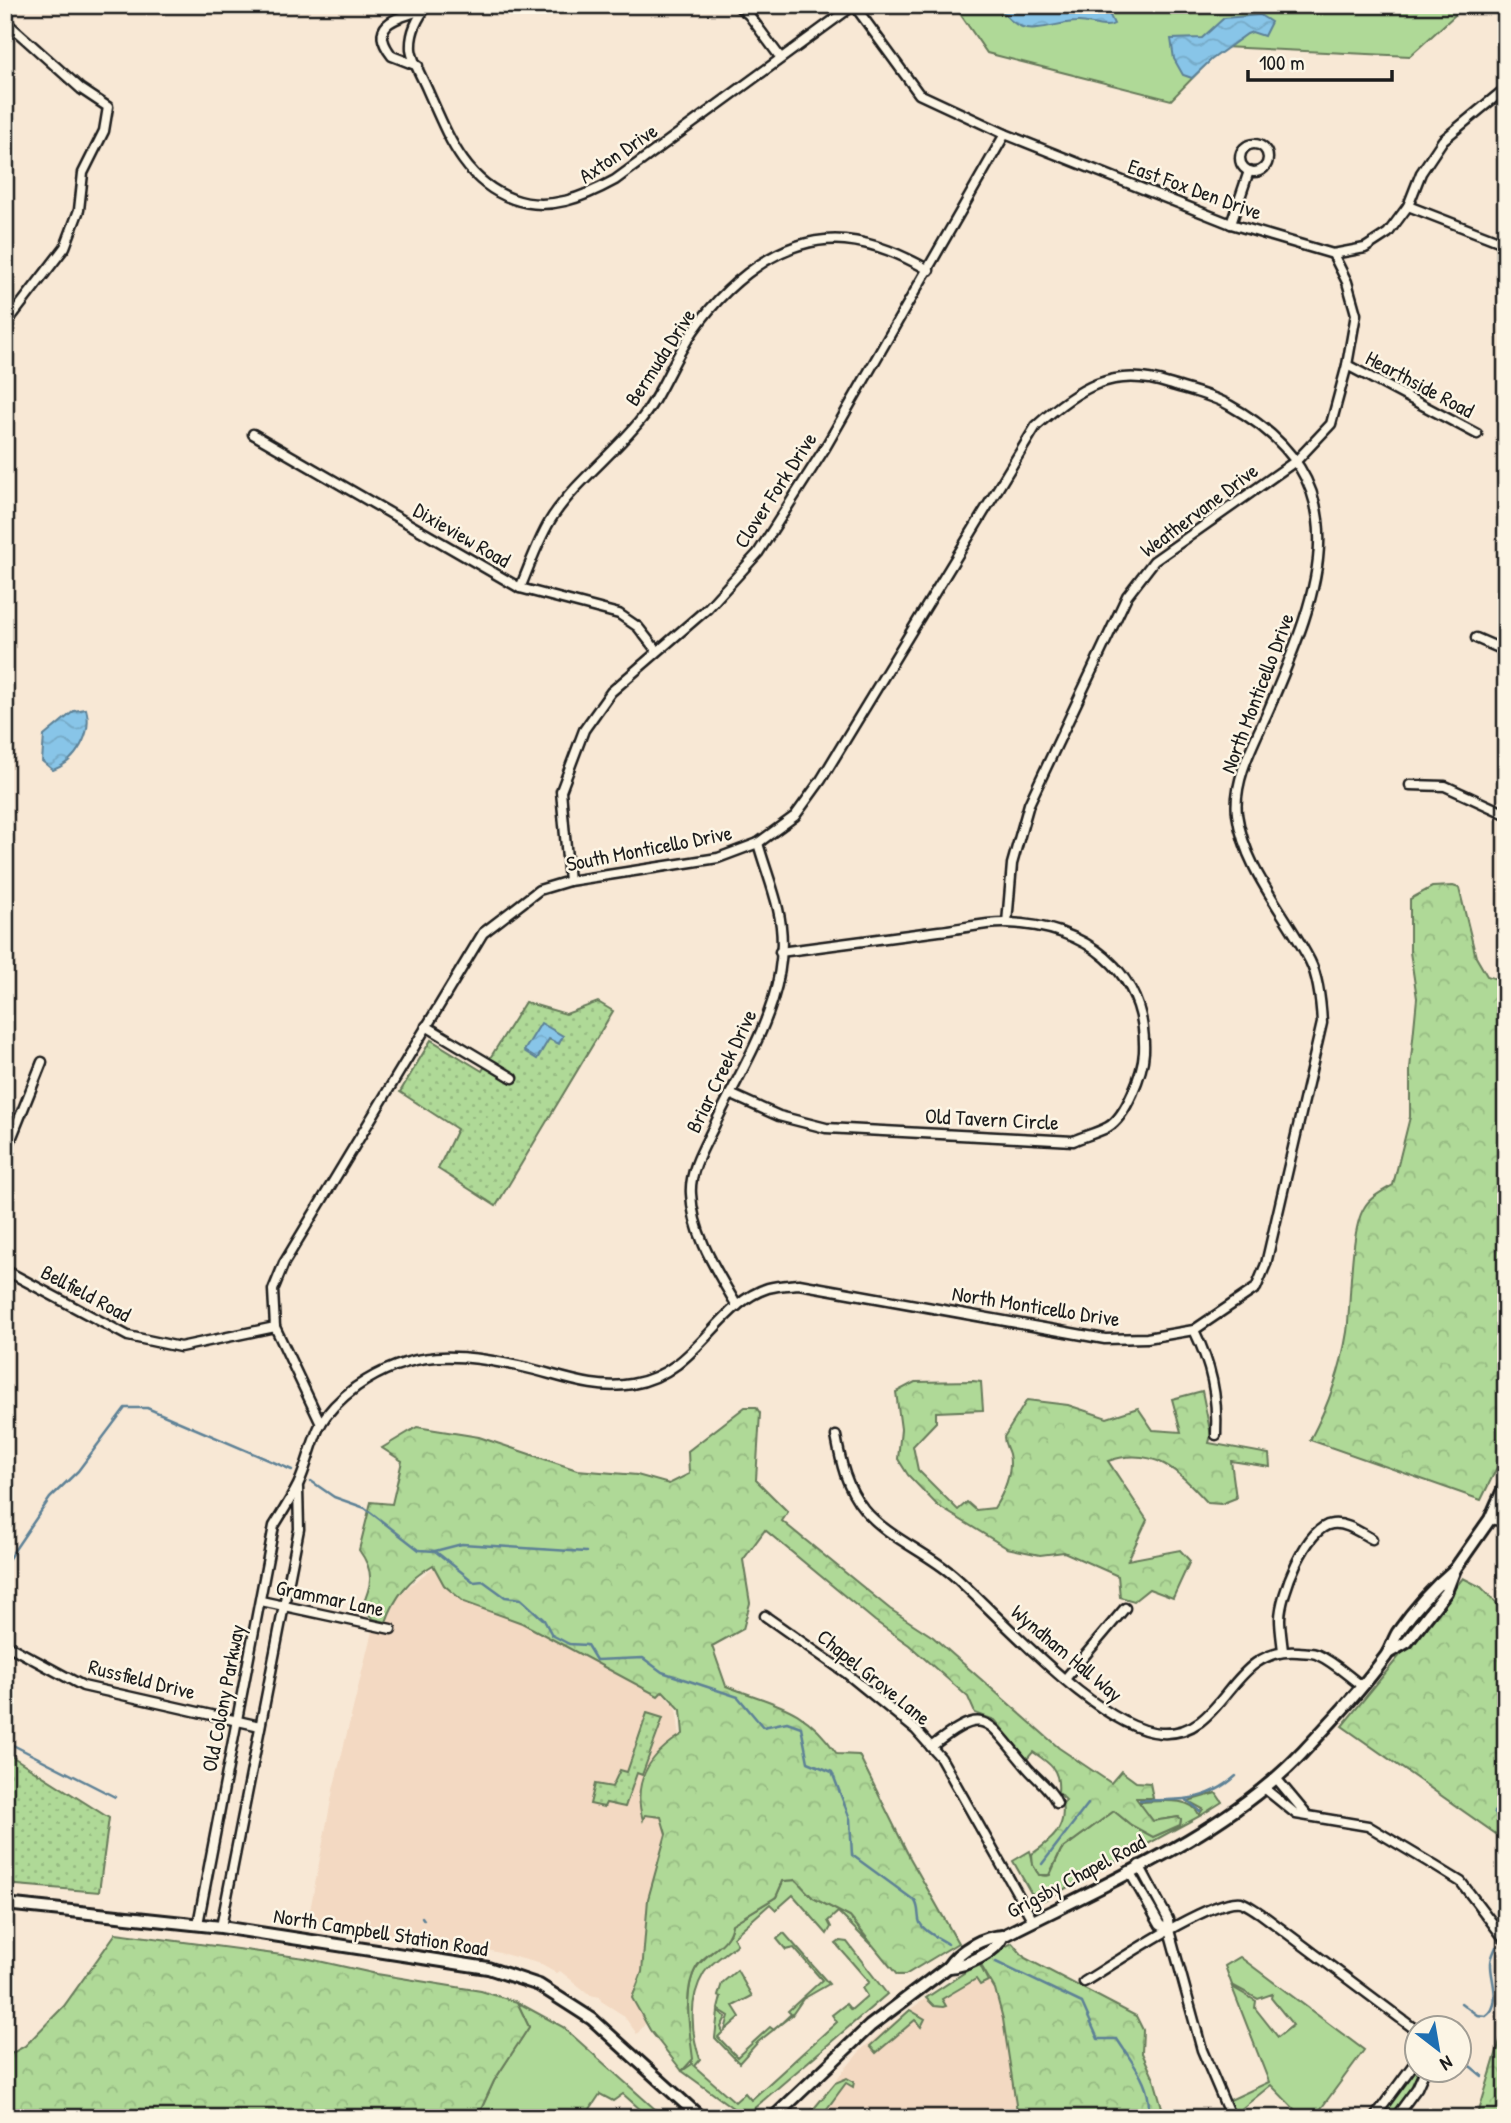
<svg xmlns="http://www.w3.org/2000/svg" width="1511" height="2123" font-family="'Patrick Hand',sans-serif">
<defs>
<pattern id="forest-crowns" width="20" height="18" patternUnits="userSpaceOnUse" patternTransform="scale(1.75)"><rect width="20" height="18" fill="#afd997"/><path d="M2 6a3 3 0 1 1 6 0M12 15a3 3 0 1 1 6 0" fill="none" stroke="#96ba82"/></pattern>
<pattern id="park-dots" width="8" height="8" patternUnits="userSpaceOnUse" patternTransform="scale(1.75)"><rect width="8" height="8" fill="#afd997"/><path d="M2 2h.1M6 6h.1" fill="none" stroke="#96ba82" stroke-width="1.8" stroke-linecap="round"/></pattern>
<pattern id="water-waves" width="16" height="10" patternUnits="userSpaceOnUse" patternTransform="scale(1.75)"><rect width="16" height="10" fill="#88c5e8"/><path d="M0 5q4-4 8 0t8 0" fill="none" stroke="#75a9c6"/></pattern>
</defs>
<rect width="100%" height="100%" fill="#f8e8d5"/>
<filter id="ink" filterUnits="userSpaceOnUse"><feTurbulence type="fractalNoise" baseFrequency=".0143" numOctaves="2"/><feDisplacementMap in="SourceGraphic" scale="14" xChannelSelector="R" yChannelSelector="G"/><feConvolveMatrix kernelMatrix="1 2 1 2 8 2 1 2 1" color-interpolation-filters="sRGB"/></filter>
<g filter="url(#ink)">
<!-- built -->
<g fill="#f3d9c2">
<polygon points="438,1564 658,1689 676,1707 681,1746 677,1985 637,2034 623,2015 601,2001 600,1997 590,1995 560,1971 556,1973 538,1963 488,1950 353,1928 348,1923 308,1921 333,1790 372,1631 381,1633 397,1599 409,1586"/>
<polygon points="979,1962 995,1989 1003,2019 1018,2118 804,2118 861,2050 906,2012"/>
</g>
<!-- grass -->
<g fill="#afd997" stroke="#667a5a" stroke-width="2">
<polygon points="954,5 1466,5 1410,56 1223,47 1171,100 987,53"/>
<path d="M1216,1793L1222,1802L1200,1816L1044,1900L1031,1893L1013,1861L1030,1851C1034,1861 1033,1880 1050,1875L1061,1850L1114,1811L1131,1825L1153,1837L1180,1825L1181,1819L1178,1817L1153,1821L1138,1802C1156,1802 1192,1795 1199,1815L1203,1809L1188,1801Z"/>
<path d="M796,1880L813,1898L850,1917L872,1946L838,1912L828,1921L831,1927L827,1934L793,1895L776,1910L770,1904L733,1937L737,1944C727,1953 711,1962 704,1973C688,1999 691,2033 700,2059L694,2066L735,2102L745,2093L751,2100L837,2022L832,2015L846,2004L851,2010L867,1996L862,1988L869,1982L836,1944L840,1941L847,1942L887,1994L752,2110L737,2111L682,2071L692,2064C690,2039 683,1992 695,1970C706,1951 729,1947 732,1924L776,1897L783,1881Z"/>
<polygon points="784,1933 829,1984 803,1999 792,2015 758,2042 739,2063 715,2038 718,2011 726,2017 721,2027 723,2032 718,2037 737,2057 770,2027 774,2030 791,2014 788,2011 822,1980 794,1948 786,1950 777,1939"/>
<polygon points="1240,1957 1364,2050 1314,2118 1303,2118 1271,2085 1235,2114 1228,2101 1269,2082 1232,1987 1256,2001 1255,2008 1278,2037 1293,2025 1271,1998 1272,1994 1258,1999 1232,1985 1225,1966"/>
<polygon points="979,1963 988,1981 980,1985 976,1979 942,1999 946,2006 943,2007 934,2006 926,1998"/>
<polygon points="737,1970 752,1996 733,2006 740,2017 725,2030 729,2016 718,2009 721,1997 718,1996 722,1983"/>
<polygon points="517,2002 563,2027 665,2118 650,2118 623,2094 613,2101 600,2094 584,2118 477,2118 494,2081 529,2027"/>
<polygon points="910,2010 925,2019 921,2027 915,2020 876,2053 870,2046"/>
<polygon points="1416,2068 1416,2070 1423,2071 1390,2118 1379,2118"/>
<polygon points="847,2078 854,2082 853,2087 846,2083 820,2118 806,2118 835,2083"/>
</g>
<!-- forest -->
<g fill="url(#forest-crowns)" stroke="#667a5a" stroke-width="2">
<path d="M1453,886L1459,888L1476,957L1487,976L1506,982V1449L1481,1500L1310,1440C1328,1406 1341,1370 1347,1332C1351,1303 1350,1230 1364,1208C1370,1197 1383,1191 1393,1185L1410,1117V1069L1417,998L1410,952V899L1432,887Z"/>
<path d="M915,1382L973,1381L981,1382L983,1410L936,1412V1422L913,1446L918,1470L958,1510L967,1502L976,1510L994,1508C1004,1493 1013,1472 1009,1454C1007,1447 1004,1444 1004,1437L1027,1400L1068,1405L1107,1418L1138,1408L1153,1430L1181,1432L1172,1399L1202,1391L1211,1435L1209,1443L1269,1454L1270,1467L1231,1461L1236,1498L1221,1504L1208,1503C1178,1470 1154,1446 1108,1461L1147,1520L1128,1560L1180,1550L1190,1561L1173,1598L1149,1589L1134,1601L1120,1597L1118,1576L1064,1552L1040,1555L1007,1548L938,1506L908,1475L898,1459L901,1429L896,1392Z"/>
<path d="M745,1407H756L760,1413L756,1480L788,1512L782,1521L890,1609L933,1637L1059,1748L1111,1783L1121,1771L1136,1782L1150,1783L1153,1798H1136L1153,1821L1179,1817L1181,1819L1180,1825L1153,1837L1131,1825L1114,1811L1061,1850L1049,1875H1039L1033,1865L1032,1854C1050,1841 1067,1829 1062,1804L1066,1800L1058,1792C1060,1770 1051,1764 1033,1752L1027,1759L995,1720L975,1713L968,1697L909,1645L875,1621L765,1530L743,1560L750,1603L743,1629L712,1646L726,1686C776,1705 804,1706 837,1754L859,1755L910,1858L958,1943L905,1975H897L850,1917L813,1898L796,1880L783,1881L776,1897L732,1924C729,1944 714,1948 701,1961C680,1984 690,2032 693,2059L682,2071L650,2030L632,1998L642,1972L648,1899L666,1834L661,1817L645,1815L643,1820C631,1781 651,1753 683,1734L681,1710L663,1691L658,1696L522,1623L464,1602L444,1585L433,1565C409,1579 395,1596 386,1622L374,1619L361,1609C372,1585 375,1572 359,1550L371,1502L392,1504L402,1461L382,1448L417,1427L479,1437L577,1470L637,1475L669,1484L689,1474L688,1451Z"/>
<polygon points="1463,1578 1481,1587 1506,1613 1506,1841 1342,1726"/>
<polygon points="116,1933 305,1958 377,1974 481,1991 517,2002 529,2027 494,2081 477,2118 5,2118 5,2057 25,2046 64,2006"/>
<polygon points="1012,1943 1025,1958 1136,2016 1143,2030 1142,2053 1154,2079 1165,2118 1018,2118 1003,2019 995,1989 979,1962"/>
<polygon points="1503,2010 1506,2118 1477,2118 1502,2034"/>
</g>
<!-- park -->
<g fill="url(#park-dots)" stroke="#667a5a" stroke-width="2">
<polygon points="525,1002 566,1014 598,1002 613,1011 496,1206 438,1169 457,1129 400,1092 431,1040 482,1071"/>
<polygon points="647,1713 663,1718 642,1775 637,1773 625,1807 606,1803 604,1807 590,1804 595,1784 612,1787 620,1770 627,1772"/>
<polygon points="5,1752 109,1818 99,1892 5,1884"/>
</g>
<!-- water -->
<g fill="url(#water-waves)" stroke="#5d8196" stroke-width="2">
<path d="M997,5H1105L1114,24C1104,30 1089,21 1077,22C1060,22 1038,32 1022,27C1011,23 1003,14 997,5Z"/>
<polygon points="1260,15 1271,22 1264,36 1252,32 1247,34 1211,60 1192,78 1183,75 1174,59 1171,39 1202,38 1224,18"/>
<path d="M86,709C93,733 76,762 53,770L42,761L44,736L74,711Z"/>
<polygon points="541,1023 563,1036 559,1044 549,1039 537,1059 524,1051"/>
</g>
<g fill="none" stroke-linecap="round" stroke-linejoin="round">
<!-- stream -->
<g stroke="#5d8196" stroke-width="2.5">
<polyline points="311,1481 334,1497 365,1508 419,1550 435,1551 462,1544 586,1552"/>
<path d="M435,1551L474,1582L483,1581L505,1597L521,1599L544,1620L552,1635L569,1644L587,1645L596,1660L643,1658L662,1672L738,1697L763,1727L787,1722L801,1727L808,1762L832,1772L850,1819L852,1855L915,1901C920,1909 917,1916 920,1923C925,1933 940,1938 948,1944"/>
<polyline points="5,1564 50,1498 78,1471 125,1408 147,1408 292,1470"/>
<polyline points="5,1741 115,1797"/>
<path d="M1140,1800C1176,1801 1208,1802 1236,1776"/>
<polyline points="1187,1800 1200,1811"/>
<polyline points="1506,1801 1494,1812 1506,1830"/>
<polyline points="1042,1864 1088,1804"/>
<polyline points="422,1917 424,1920"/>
<path d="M996,1962L1082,2003L1098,2039H1117C1131,2061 1156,2090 1147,2118"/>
<path d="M1461,2003L1477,2015L1486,2016C1503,2004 1490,1979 1491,1963C1491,1957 1494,1952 1496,1947"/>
<polyline points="1458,2056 1482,2076"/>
</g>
<defs>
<g id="street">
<path d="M428,5C418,17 410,33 411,49C412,61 422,77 427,89C447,133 463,181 513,199C549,212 584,197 615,180L854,5"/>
<polyline points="737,5 749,15 780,57"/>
<polyline points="854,5 919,94 1005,134 1231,224 1333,254 1365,248 1388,233 1408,206 1421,173 1443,140 1506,88"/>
<polyline points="5,21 81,89 108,107 104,131 83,173 79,210 65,247 5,325"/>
<path d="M418,66L392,56C366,23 399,17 424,10"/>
<circle cx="1254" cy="158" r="14"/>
<polyline points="1408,206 1506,244"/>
<polyline points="1231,224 1249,171"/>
<polyline points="1347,365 1477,434"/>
<polyline points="253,434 520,588 619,614 638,627 656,650"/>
<path d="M520,588C530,565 539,537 553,516C577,481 612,455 639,422C656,402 666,377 679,354C711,297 774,234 845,240C876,243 902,255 929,270"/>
<polyline points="1476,638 1506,651"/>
<polyline points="1410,785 1445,786 1506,814"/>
<polyline points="569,881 561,791 584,730 611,692 708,608 758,553 825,448 1005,134"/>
<polyline points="1007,923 1012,864 1029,804 1127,596 1154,561 1297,460 1331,424 1347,365 1356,314 1347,282 1333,254"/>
<polyline points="426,1026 513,1078"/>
<path d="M730,1094L779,1116L826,1128L1073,1141C1084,1136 1097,1133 1108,1127C1126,1117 1143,1072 1144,1052C1147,970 1084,925 1007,923C985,922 961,929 939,931C886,938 833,945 780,952"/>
<polyline points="5,1154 42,1062"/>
<polyline points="5,1270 128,1336 180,1347 275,1327"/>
<path d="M737,1306C717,1271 693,1236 691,1194C689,1169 707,1142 717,1120C749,1054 796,986 778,909C773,887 764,865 758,843"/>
<path d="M1194,1330C1211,1365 1218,1395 1216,1435"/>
<path d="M836,1436C841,1463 846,1487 864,1509C887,1537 925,1551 953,1575C1000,1616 1099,1730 1161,1733C1227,1737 1228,1646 1298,1652C1304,1653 1313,1652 1318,1655C1334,1662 1348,1676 1362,1686"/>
<polyline points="1490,1519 1506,1522"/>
<polyline points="261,1601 391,1629"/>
<polyline points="765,1616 846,1673 916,1730 941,1758 1033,1921"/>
<polyline points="5,1644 83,1686 260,1726"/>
<path d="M1283,1651C1282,1641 1280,1629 1280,1619C1280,1595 1306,1527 1332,1524C1346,1522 1359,1532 1372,1539"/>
<polyline points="1065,1679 1125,1608"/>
<path d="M931,1747C986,1704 986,1719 1025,1765C1035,1778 1051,1788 1057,1803"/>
<polyline points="1276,1778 1306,1814"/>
<polyline points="1264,1788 1296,1814 1368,1826 1435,1866 1461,1882 1506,1941"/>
<polyline points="1139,1865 1168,1919 1169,1930 1202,2050 1231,2118"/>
<polyline points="1129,1871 1160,1925 1169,1930"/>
<path d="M198,1924L274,1526C282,1513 291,1499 298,1485C307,1466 311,1444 320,1425C328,1411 344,1396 356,1387C412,1348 459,1353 523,1367C559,1375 594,1391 632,1384C698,1373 715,1305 768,1288C778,1285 789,1285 799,1284L1105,1339L1147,1338L1194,1330L1256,1288L1266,1264L1322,1023C1321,1003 1319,979 1310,961C1285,912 1245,871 1237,814C1233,779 1255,741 1269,709C1318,593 1367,482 1229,405C1212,395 1188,390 1169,384C1113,365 1077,389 1036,426L821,780L795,816L758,843L718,858L569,881L539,890L483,933L284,1263L273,1290L275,1327L321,1424"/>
<polyline points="221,1927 299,1529 298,1488"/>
<path d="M1084,1982C1112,1965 1212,1897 1241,1902C1247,1904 1255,1910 1260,1913L1416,2030"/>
<polyline points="1374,2118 1416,2061"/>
<polyline points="1395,2118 1417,2088 1425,2070"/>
</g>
<g id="secondary">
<polyline points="1388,1653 1407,1642 1446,1592 1455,1569 1490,1519 1506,1483"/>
<polyline points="5,1904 221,1927 488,1968 539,1985 592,2019 701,2118"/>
<path d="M948,1967C958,1951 984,1936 1003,1936"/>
<path d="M773,2118L870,2026L948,1967C967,1966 995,1953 1003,1936C1101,1886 1227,1833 1302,1753C1331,1722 1361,1690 1386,1656C1391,1649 1393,1640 1398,1632C1414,1609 1434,1587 1455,1569"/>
</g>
</defs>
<!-- street casing -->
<use href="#street" stroke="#1c1c1c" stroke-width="13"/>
<!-- secondary casing -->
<use href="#secondary" stroke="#1c1c1c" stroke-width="16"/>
<!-- street -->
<use href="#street" stroke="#fcf5e5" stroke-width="8"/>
<!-- secondary -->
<use href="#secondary" stroke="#fcf5e5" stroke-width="10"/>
</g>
</g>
<g text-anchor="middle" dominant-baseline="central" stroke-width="5" stroke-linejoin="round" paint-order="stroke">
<!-- street labels -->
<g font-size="21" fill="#1c1c1c" stroke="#fcf5e5">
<text transform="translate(618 153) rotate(-34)">Axton Drive</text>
<text transform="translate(1195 189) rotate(20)">East Fox Den Drive</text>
<text transform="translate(660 357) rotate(-57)">Bermuda Drive</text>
<text transform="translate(1420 384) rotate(28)">Hearthside Road</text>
<text transform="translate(775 490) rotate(-57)">Clover Fork Drive</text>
<text transform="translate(1199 510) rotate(-37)">Weathervane Drive</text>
<text transform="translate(462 535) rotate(30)">Dixieview Road</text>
<text transform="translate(1257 693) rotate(-69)">North Monticello Drive</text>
<text transform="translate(649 848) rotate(-11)">South Monticello Drive</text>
<text transform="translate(721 1071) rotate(-64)">Briar Creek Drive</text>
<text transform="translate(992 1119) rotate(3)">Old Tavern Circle</text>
<text transform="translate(86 1293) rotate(28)">Bellfield Road</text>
<text transform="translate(1036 1306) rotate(9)">North Monticello Drive</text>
<text transform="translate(330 1598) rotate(12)">Grammar Lane</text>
<text transform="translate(1067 1653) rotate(40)">Wyndham Hall Way</text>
<text transform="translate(874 1677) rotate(39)">Chapel Grove Lane</text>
<text transform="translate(142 1679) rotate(14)">Russfield Drive</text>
<text transform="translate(223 1698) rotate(-79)">Old Colony Parkway</text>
<text transform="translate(1076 1876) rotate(-28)">Grigsby Chapel Road</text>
<text transform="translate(381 1932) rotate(9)">North Campbell Station Road</text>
</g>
</g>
<!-- margin -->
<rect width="1511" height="2123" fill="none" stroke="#fcf5e5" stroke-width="28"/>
<rect x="14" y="14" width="1483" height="2095" fill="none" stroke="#1c1c1c" stroke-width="2.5" filter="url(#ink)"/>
<!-- north arrow -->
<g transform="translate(1438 2049) rotate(149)"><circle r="33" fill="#fcf5e5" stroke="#a29e95" stroke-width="2"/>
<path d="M0-5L12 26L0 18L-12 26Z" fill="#1f6fb2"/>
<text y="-10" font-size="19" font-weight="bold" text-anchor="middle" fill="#1c1c1c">N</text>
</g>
<!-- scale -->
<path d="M1248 70v10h144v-10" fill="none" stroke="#1c1c1c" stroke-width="3.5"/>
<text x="1259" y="70" font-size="21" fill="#1c1c1c" stroke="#fcf5e5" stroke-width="5" paint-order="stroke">100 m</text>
</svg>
